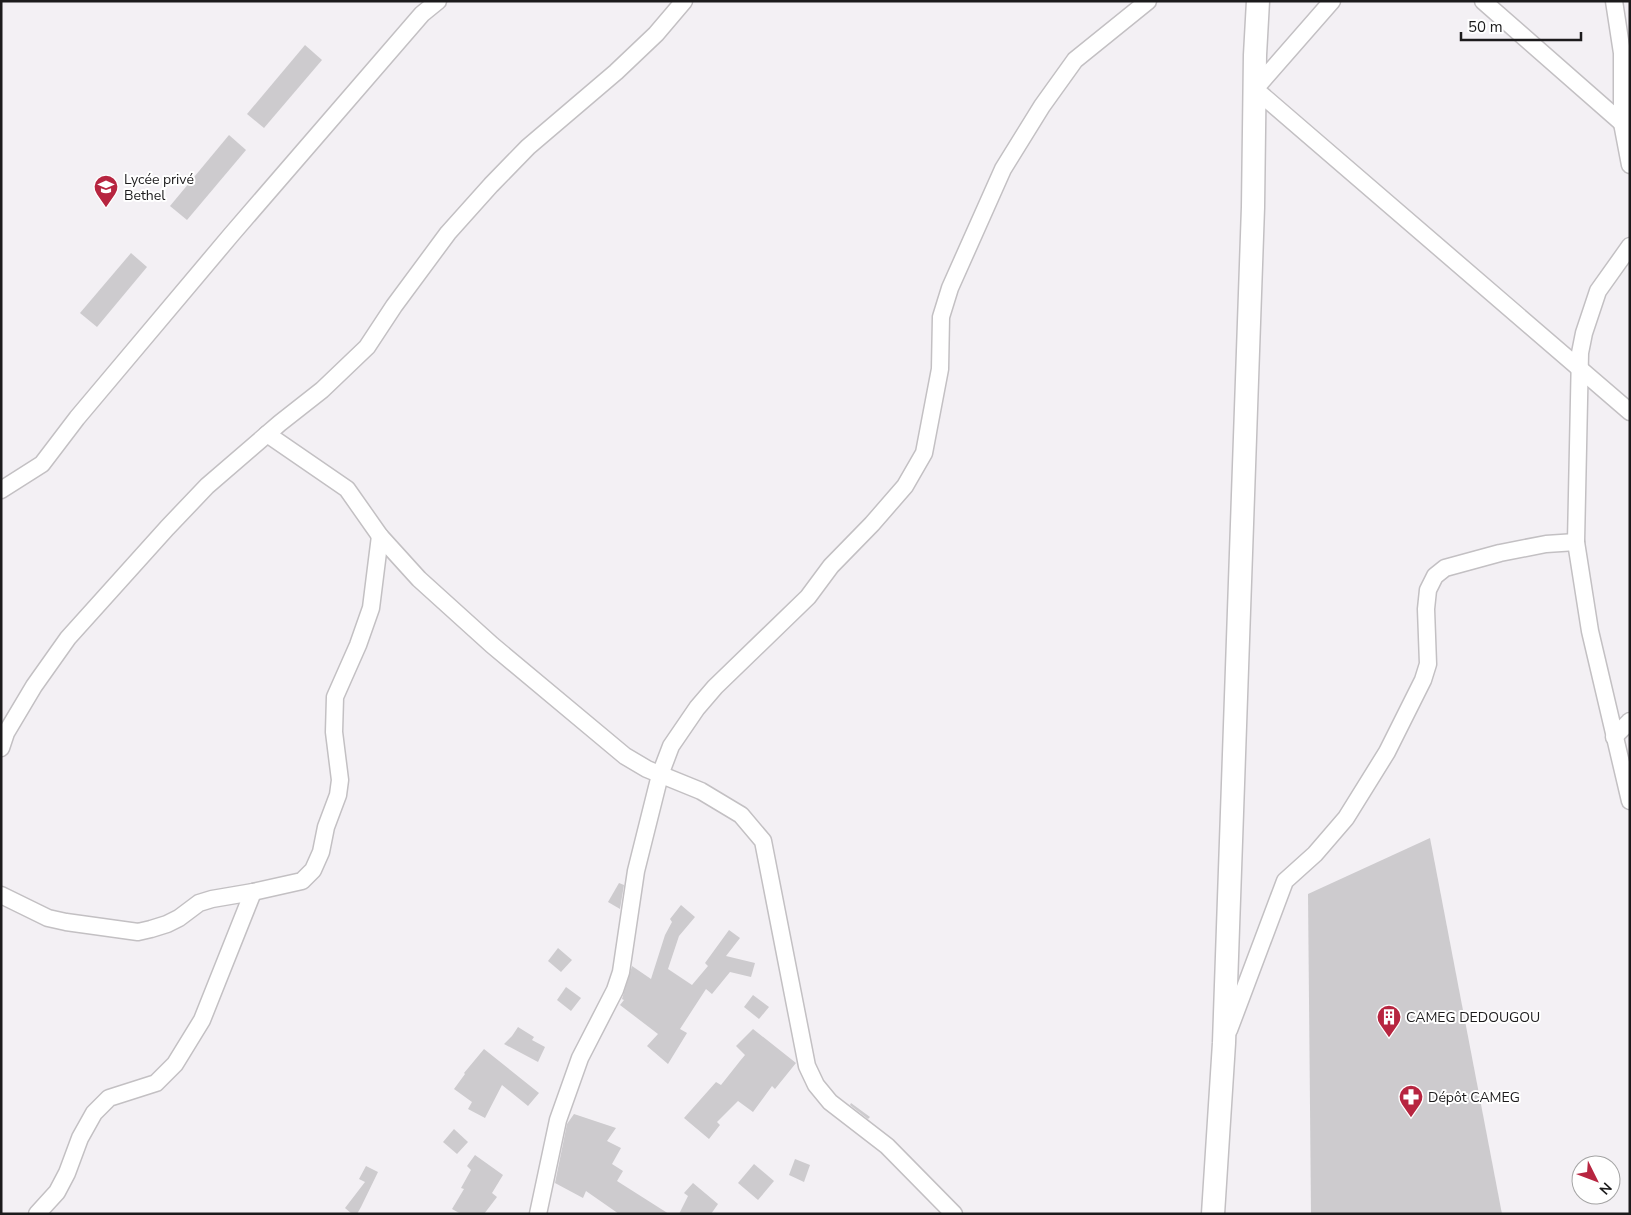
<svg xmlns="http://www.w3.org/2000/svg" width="1631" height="1215" font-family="'Nunito Sans',sans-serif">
<rect width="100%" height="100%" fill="#f3f0f4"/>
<!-- building -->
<g fill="#cdcbce">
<polygon points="305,45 322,60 264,128 247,114"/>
<polygon points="229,135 246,150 187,220 170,206"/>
<polygon points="131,253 147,267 97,327 80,313"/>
<polygon points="1430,838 1502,1214 1311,1214 1308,894"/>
<polygon points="619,883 624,885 620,909 608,902"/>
<polygon points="681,905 695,917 679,936 668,969 692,985 708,966 705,963 729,930 740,938 726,956 755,963 751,977 730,972 712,994 706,989 680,1029 687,1033 668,1064 647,1046 658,1034 620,1005 624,1000 622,999 632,966 651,979 665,935 672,922 670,919"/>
<polygon points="558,948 572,960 561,972 548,961"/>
<polygon points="566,987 581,998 571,1011 557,1000"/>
<polygon points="753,995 769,1007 759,1019 744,1007"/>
<polygon points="518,1027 534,1037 532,1040 545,1047 538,1062 504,1044 512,1036"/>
<polygon points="753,1029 796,1063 775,1089 772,1086 753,1112 738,1101 717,1122 720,1125 709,1139 684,1118 716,1082 721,1085 740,1061 745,1055 736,1046"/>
<polygon points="484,1049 539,1093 528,1106 502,1085 485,1118 468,1109 472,1102 454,1089 465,1074 464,1073"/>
<polygon points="851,1103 870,1117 868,1119 850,1105"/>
<polygon points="574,1114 616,1128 607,1141 621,1148 612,1164 623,1171 617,1181 669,1214 619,1214 586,1191 583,1198 555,1183 567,1124"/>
<polygon points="454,1129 468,1142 457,1154 443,1142"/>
<polygon points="475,1155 503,1175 492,1193 497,1197 484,1214 461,1214 452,1209 464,1189 461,1188 471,1170 467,1166"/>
<polygon points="795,1159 810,1165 804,1182 789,1175"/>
<polygon points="754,1164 774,1181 758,1200 738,1183"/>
<polygon points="366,1166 378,1172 361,1207 357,1214 352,1214 345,1208 365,1182 359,1179"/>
<polygon points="693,1183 718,1204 711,1214 679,1214 688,1196 684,1193"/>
</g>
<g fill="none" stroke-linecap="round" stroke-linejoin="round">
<defs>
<g id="minor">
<polyline points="1332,1 1255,89 1630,412"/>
<polyline points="1483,1 1622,123"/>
<polyline points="1614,1 1622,53 1622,123 1630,165"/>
<polyline points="1630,246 1598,291 1584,333 1580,353 1576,542 1590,631 1630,801"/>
<polyline points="267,434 347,489 380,536 419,579 492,645 625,756 647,769 701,791 741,815 763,841 807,1066 816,1085 830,1102 887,1146 954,1214"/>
<polyline points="1,490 42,464 77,418 231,235 422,14 438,1"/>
<polyline points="1614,737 1630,721"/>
<polyline points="1,748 6,733 34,686 68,638 167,528 207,486 280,423 322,390 367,347 394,306 448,233 491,185 528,147 616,72 656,34 684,1"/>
<polyline points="1,895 48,918 66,922 138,932 151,929 167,924 179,918 199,903 212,899 253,892 302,881 313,870 321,852 326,827 338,795 340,780 334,732 335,697 358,645 371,608 380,536"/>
<polyline points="1229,1030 1285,881 1315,854 1346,818 1387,752 1423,680 1428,664 1426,609 1428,590 1435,576 1445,568 1500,553 1546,544 1576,542"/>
<polyline points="37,1214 57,1192 67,1173 80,1138 94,1113 109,1098 156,1083 175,1064 202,1020 253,892"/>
<polyline points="538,1214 558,1120 580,1058 615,990 621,972 636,871 660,775 671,746 697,708 715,687 808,597 831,566 872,524 905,486 924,453 940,369 941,317 950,288 1003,169 1042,106 1075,60 1148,1"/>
</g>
<polyline id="secondary" points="1213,1214 1224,1043 1253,207 1255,55 1258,1"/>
</defs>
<!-- minor casing -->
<use href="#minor" stroke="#c3c0c3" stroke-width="19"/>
<!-- secondary casing -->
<use href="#secondary" stroke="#c3c0c3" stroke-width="25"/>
<!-- minor -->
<use href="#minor" stroke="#fff" stroke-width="16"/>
<!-- secondary -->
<use href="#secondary" stroke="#fff" stroke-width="22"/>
</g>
<!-- icons -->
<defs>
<symbol id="school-pin" viewBox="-11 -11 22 30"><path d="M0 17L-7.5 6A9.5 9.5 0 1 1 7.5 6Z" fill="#b72540" stroke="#fff"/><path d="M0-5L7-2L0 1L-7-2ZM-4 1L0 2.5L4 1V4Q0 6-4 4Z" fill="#fff"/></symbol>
<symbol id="building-pin" viewBox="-11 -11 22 30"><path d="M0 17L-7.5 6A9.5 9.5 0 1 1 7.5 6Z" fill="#b72540" stroke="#fff"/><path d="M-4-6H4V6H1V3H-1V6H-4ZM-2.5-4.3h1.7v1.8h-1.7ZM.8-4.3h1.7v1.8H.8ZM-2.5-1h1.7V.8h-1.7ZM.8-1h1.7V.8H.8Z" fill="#fff"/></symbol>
<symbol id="pharmacy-pin" viewBox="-11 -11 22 30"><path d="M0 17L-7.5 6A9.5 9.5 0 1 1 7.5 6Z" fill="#b72540" stroke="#fff"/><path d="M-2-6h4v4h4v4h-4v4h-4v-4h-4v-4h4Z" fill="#fff"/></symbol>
</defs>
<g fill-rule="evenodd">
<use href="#school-pin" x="92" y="173" width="28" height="38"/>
<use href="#building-pin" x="1375" y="1003" width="28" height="38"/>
<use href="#pharmacy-pin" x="1397" y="1083" width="28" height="38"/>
</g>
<g text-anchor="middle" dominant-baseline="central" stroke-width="4" stroke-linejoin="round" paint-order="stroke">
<!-- poi labels -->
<g font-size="14" fill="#1c1b1c" stroke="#fff" text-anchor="start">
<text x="124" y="179">Lycée privé<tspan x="124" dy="16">Bethel</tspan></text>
<text x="1406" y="1017">CAMEG DEDOUGOU</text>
<text x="1428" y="1097">Dépôt CAMEG</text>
</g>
</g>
<!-- border -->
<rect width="1631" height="1215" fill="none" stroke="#1c1b1c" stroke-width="5"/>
<!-- north arrow -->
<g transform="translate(1596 1180) rotate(132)"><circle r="24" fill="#ffffff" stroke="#a4a4a4"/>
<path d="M0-4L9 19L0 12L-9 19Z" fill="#b72540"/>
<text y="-8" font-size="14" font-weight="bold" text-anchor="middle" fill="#1c1b1c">N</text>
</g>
<!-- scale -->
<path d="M1461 32v8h120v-8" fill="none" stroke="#1c1b1c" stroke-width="2.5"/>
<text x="1468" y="32" font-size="15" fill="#1c1b1c" stroke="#ffffff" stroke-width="4" paint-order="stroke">50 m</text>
</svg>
